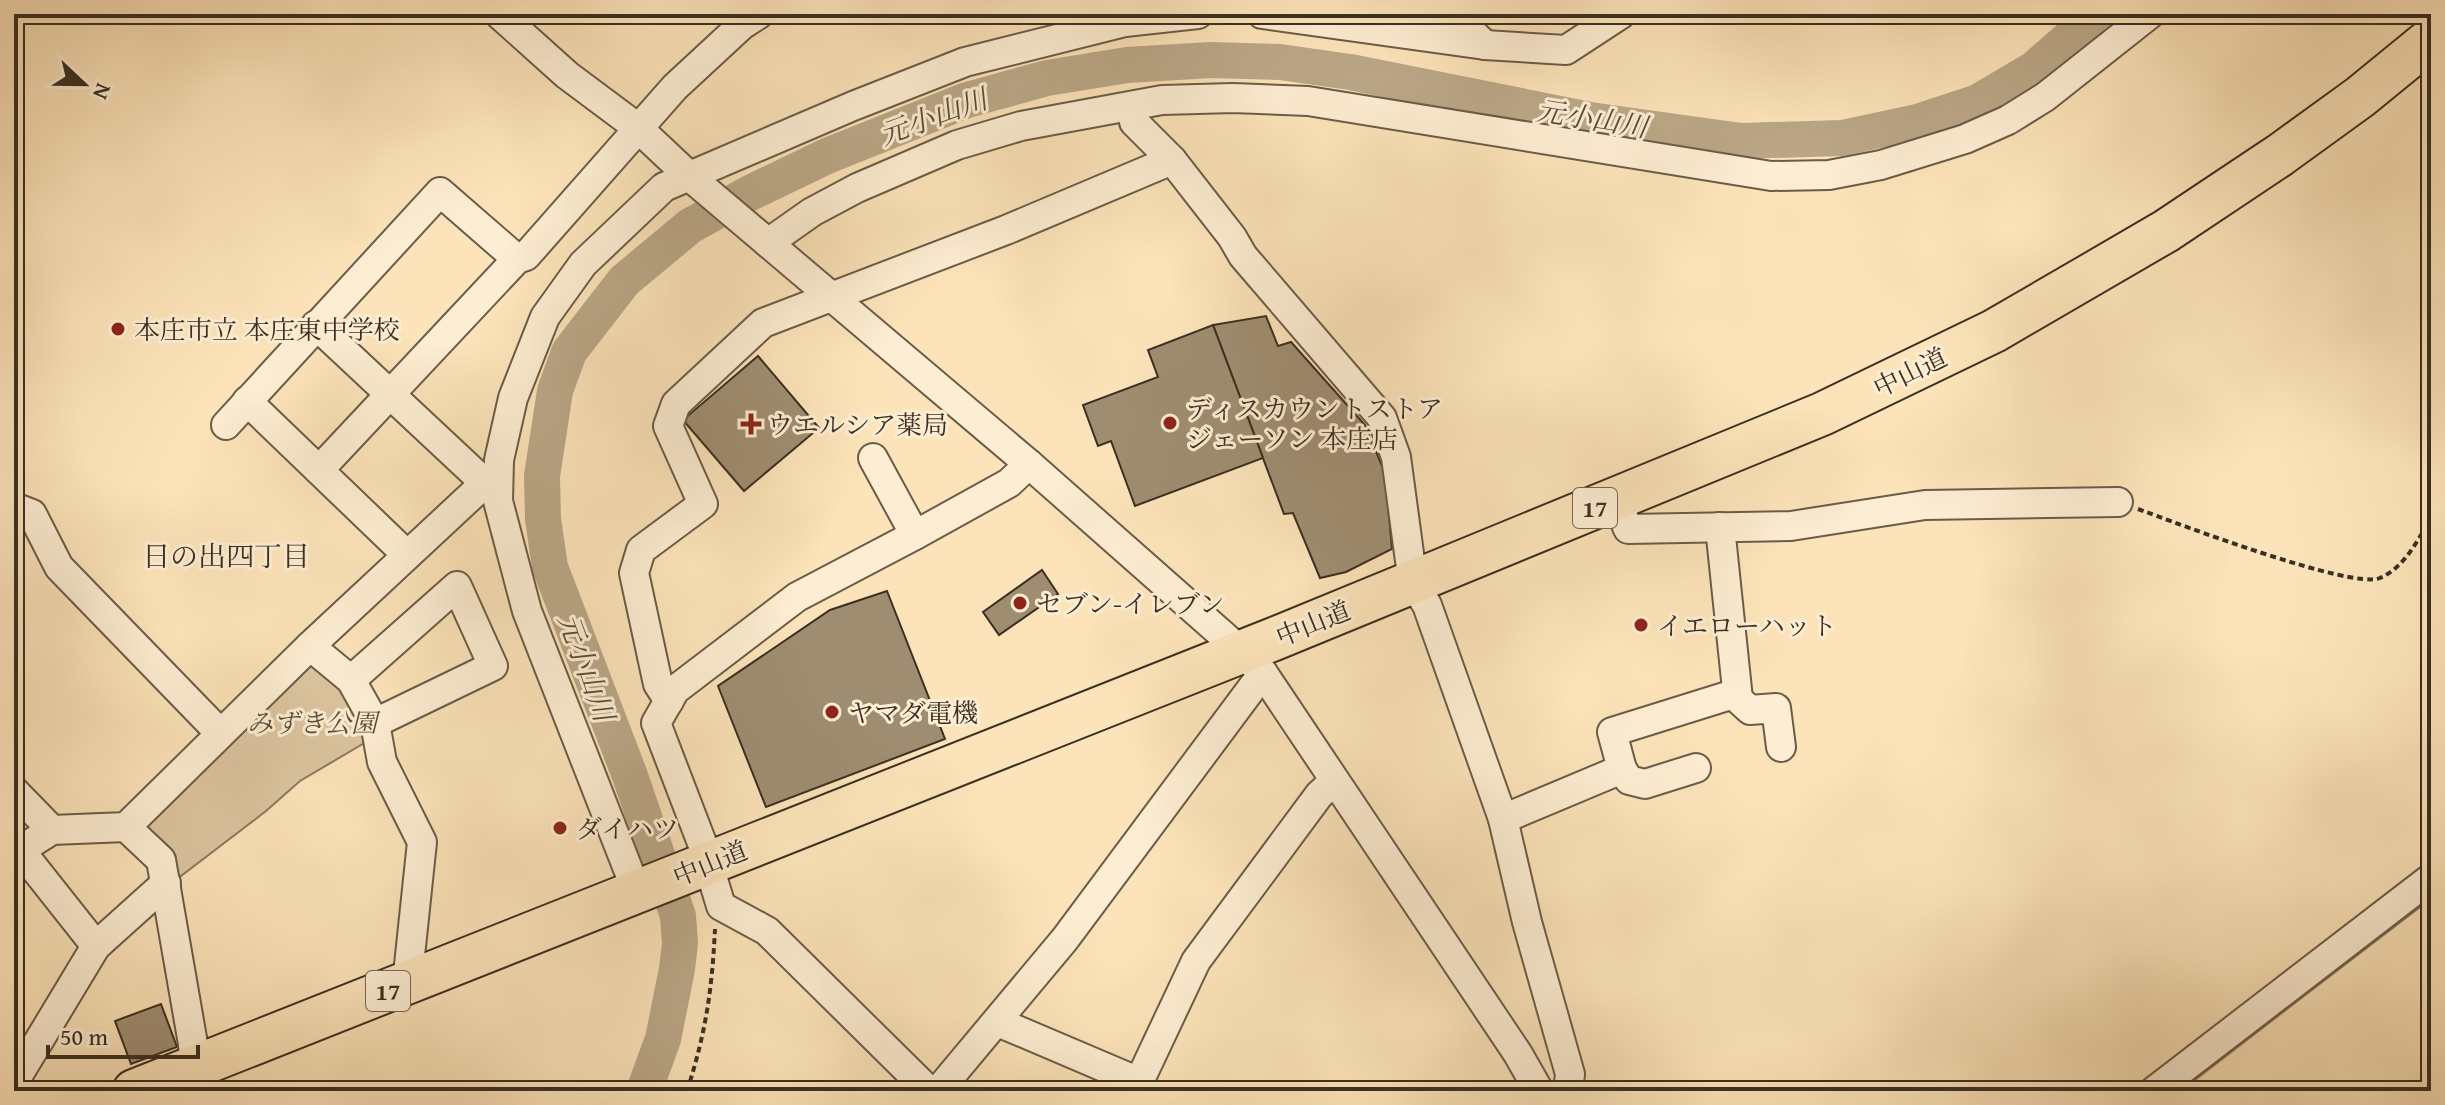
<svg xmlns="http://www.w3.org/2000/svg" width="2445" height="1105" font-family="'Gentium Book Plus','Noto Serif JP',serif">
<rect width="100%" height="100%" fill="#fce3b9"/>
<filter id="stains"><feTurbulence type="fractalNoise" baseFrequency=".0025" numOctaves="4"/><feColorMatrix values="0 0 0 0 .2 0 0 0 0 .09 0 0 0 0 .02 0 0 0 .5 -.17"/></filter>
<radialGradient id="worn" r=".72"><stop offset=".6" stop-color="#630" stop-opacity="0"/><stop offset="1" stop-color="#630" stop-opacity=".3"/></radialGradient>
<!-- green -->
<polygon fill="#dbc49f" stroke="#8a7a60" stroke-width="2" points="316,661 362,712 366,742 300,781 266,811 177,879 141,824 309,664"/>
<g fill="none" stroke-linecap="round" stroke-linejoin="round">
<!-- stream -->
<polyline stroke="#87765e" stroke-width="6" points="2177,1091 2431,896"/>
<!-- river -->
<polyline stroke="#baa686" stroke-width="36" points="644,1091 663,1039 677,969 680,943 678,916 630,776 550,567 543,519 542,476 555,391 569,352 624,281 690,226 750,193 827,156 967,100 1047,78 1127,65 1211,60 1280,62 1350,72 1590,120 1741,141 1842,138 1917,122 1978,102 2034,69 2097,14"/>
</g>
<!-- building -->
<g fill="#9f8d71" stroke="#3a2f22" stroke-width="2">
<polygon points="1266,316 1278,346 1291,342 1365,425 1385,473 1392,549 1346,572 1320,578 1293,513 1284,514 1213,325"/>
<polygon points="1213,325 1263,458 1135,506 1111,441 1098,446 1083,405 1158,377 1148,350"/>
<polygon points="758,356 819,428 744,491 683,420"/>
<polygon points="1042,570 1058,594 999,635 983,612"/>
<polygon points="887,591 945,739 766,807 718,686 830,610"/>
<polygon points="161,1004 177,1047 131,1064 115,1021"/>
</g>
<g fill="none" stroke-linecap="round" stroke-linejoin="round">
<defs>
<g id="minor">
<polyline points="499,14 567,75 638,128 689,176 1029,464 1242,652 1263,673 1518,1054 1539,1091"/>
<polyline points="1262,14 1485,45 1566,50 1621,14"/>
<polyline points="1452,14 1485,45"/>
<polyline points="1125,22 1198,14"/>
<polyline points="1132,106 1134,122 1172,160"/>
<polyline points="768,243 812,212 857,188 957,145 1021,126 1162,100 1233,98 1308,101 1771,176 1829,175 1881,165 1965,139 2008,120 2045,97 2150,14"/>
<polyline points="247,401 407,555"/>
<polyline points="226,425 440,192 517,259"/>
<polyline points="873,458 915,535"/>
<polyline points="319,470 517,259 526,256 675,87 742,25 759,14"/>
<polyline points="1616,499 1628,529 1791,526 1925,505 2118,502"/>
<polyline points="14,507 32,514 59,567 220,733"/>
<polyline points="1720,527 1738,699 1750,710 1776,708 1781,747"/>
<polyline points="310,646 351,680 375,723 382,762 422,842 407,984"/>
<polyline points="351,680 457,586 493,666 375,723"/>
<polyline points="669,701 658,684 634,573 641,550 703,504 668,426 676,404 763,323 1006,230 1172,160 1232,237 1243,256 1382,418 1396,457 1413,583 1427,605 1503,819 1527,922 1570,1074 1568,1091"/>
<polyline points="1622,769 1629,780 1645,784 1696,768"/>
<polyline points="14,791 52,830"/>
<polyline points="1503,819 1622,769 1612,732 1737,693"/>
<polyline points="126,827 161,860 193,1044 194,1067"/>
<polyline points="20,850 96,946"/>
<polyline points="14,854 52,830 126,827 310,646 485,483 316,325"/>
<polyline points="637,892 527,611 498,501 499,460 513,398 545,317 583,264 664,187 853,106 965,62 1125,22 1137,14"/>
<polyline points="998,1022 1139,1082 1146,1091"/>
<polyline points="14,1082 96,946 166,883"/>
<polyline points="1139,1082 1196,961 1319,795 1334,781"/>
<polyline points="929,1091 767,931 721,906 702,843 656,723 675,690 797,597 915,535 1009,483 1029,464"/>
<polyline points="938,1091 1065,939 1263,673"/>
<polyline points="2154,1091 2431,878"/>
</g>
<polyline id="highway" points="134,1091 1274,639 1822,414 1994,331 2166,231 2280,155 2360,97 2431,39"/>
</defs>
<!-- minor casing -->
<use href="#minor" stroke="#6a5c48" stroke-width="32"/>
<!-- highway casing -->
<use href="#highway" stroke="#3a2f22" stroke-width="46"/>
<!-- path -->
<g stroke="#3a2f22" stroke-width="4" stroke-dasharray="6 4" stroke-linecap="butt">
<polyline points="2032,19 2038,14"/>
<path d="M2138,509C2176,523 2352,590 2380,578C2405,567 2417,541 2431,518"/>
<path d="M687,1091C706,1032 712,990 715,929"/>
</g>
<!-- minor -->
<use href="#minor" stroke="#fdedd2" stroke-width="28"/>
<!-- highway -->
<use href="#highway" stroke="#fce3b9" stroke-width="42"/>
</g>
<!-- markers -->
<g fill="#8f2418" stroke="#fdedd2" stroke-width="3">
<circle cx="118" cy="329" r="8"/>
<circle cx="1170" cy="423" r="8"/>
<path d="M747 412h8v8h8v8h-8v8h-8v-8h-8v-8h8z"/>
<circle cx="1020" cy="603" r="8"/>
<circle cx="1641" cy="625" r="8"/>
<circle cx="832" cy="712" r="8"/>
<circle cx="560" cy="828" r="8"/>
</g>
<g text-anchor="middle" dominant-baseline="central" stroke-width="6" stroke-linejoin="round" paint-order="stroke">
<!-- shield labels -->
<g fill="#fdedd2" stroke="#746857" stroke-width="2">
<rect x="1573" y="488" width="44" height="40" rx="6"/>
<rect x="366" y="971" width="44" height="40" rx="6"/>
</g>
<g font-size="24" font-weight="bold" fill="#3a2f22">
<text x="1595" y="508">17</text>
<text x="388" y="991">17</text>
</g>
<!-- poi labels -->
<g font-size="26" fill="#3a2f22" stroke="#fdedd2" text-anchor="start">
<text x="134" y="329">本庄市立 本庄東中学校</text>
<text x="1186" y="408">ディスカウントストア<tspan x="1186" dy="30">ジェーソン 本庄店</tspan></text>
<text x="767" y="424">ウエルシア薬局</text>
<text x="1036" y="603">セブン-イレブン</text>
<text x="1657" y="625">イエローハット</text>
<text x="848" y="712">ヤマダ電機</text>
<text x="576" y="828">ダイハツ</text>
</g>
<!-- street labels -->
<g font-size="26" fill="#3a2f22" stroke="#fdedd2">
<text transform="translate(1910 372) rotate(-26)">中山道</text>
<text transform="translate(1313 623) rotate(-22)">中山道</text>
<text transform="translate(710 863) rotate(-22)">中山道</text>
</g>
<!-- park labels -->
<g font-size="26" font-style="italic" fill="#5a4d3b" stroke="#fdedd2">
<text x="312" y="722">みずき公園</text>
</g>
<!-- water labels -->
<g font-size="28" font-style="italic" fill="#5a4d3b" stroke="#fdedd2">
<text transform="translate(933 116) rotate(-20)">元小山川</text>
<text transform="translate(1592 118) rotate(9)">元小山川</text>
<text transform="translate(587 667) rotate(70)">元小山川</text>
</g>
<!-- neighbourhood labels -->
<g font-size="28" fill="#3a2f22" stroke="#fdedd2">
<text x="226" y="555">日の出四丁目</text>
</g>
</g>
<!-- margin -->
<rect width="2445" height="1105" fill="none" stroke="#fce3b9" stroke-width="48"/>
<rect x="16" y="16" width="2413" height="1073" fill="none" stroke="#3a2f22" stroke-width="4"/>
<rect x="24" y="24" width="2397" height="1057" fill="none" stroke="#3a2f22" stroke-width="2"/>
<!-- north arrow -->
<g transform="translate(84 84) rotate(112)" stroke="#fdedd2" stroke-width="6" paint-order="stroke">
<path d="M0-6L14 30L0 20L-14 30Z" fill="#3a2f22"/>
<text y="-12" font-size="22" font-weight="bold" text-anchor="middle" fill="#3a2f22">N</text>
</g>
<!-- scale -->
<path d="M48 1045v12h150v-12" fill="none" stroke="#3a2f22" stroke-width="4"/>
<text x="60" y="1045" font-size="24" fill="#3a2f22" stroke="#fdedd2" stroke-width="6" paint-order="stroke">50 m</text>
<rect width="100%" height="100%" filter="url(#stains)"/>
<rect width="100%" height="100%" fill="url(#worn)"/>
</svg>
